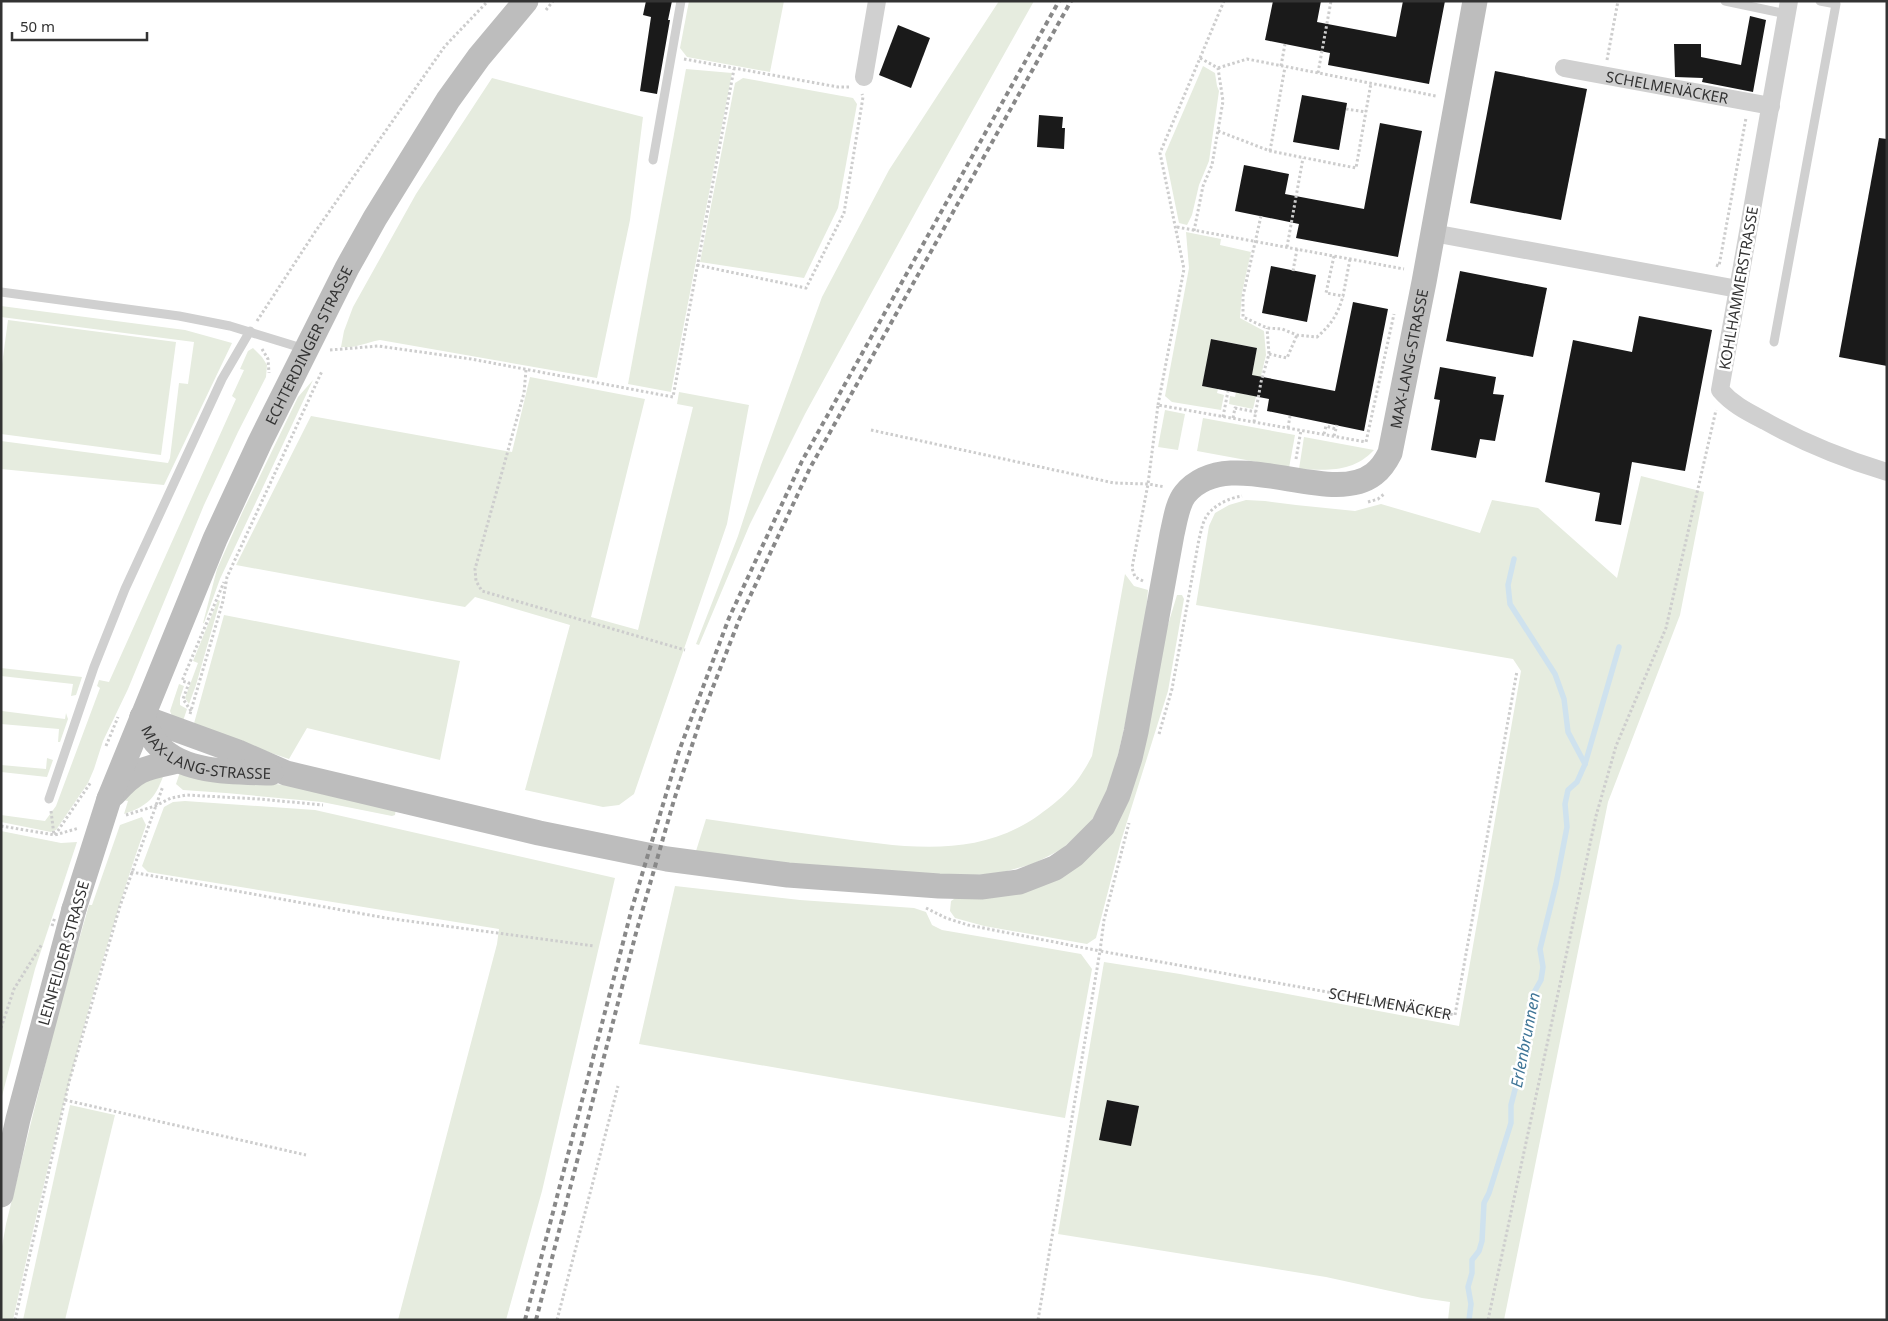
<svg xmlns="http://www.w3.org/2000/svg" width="1888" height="1321" font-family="'Noto Sans',sans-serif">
<rect width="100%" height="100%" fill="#fff"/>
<!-- green -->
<g fill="#e6ecdf">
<polygon points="689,1 784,1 770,72 687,57 680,48"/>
<polygon points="999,1 1034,1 924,197 805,414 750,524 699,645 696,644 738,536 761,465 822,297 889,170"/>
<polygon points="1203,66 1215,73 1217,86 1219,91 1209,161 1199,185 1192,215 1187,225 1179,223 1165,154"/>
<polygon points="686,69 732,73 671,392 628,384"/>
<path d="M492,78L643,117L630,220L597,378L380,340C364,343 358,348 341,347L344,331L353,307L416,194Z"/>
<polygon points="743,78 853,98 857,104 838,208 804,278 700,262 735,83"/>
<polygon points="1186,232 1221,239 1220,245 1251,252 1242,293 1240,318 1264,331 1266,355 1253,409 1229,404 1230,396 1235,397 1236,392 1248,395 1257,348 1212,339 1202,386 1218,389 1217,393 1224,395 1221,410 1172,402 1165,396 1189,268"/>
<polygon points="1,306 185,330 232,343 164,485 1,469 1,441 168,463 170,458 179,383 188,384 194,342 1,317"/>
<polygon points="8,320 176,342 161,455 1,434 1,372"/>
<polygon points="253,348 262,357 267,365 266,377 238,432 204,505 128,689 103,741 94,769 88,783 56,830 51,832 1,822 1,815 45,821 56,806 100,688 97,686 99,680 109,682 236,399 232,396 244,370 240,369 248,351"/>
<polygon points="530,377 645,399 591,617 638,630 693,407 677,404 679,392 749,405 727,524 634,794 619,805 603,807 525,790 570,625 475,597 465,607 236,565 311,416 512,452"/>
<polygon points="313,380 220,579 204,623 203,623 217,569 242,513 298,397"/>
<polygon points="1165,410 1185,414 1178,450 1158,447"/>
<polygon points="1203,418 1295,435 1289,468 1197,451"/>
<path d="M1304,437L1374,450C1352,473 1329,470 1299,469Z"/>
<polygon points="1641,476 1704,492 1680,615 1608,802 1504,1320 1448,1320 1450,1302 1422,1298 1326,1277 1058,1234 1104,962 1180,974 1459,1026 1521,671 1513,659 1196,605 1209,526 1215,513 1229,505 1246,500 1265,501 1296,505 1355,511 1381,504 1480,533 1492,500 1538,508 1617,578"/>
<path d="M1125,574L1134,586L1148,590L1143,645L1110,790L1090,823L1062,849L1033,864L996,874L953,876L794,864L696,851L706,819C747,825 789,831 830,837C903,847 976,860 1039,815C1065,796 1077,785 1092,756Z"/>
<polygon points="1177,595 1182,595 1184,599 1168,691 1121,841 1096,938 1087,944 984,926 955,918 950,911 951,901 957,897 1087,857 1160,651"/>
<polygon points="218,600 220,601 196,685 189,704 185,698 198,663 193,661"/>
<polygon points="224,615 460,661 440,760 307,728 289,759 193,727"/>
<polygon points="1,668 82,677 76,695 71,696 73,684 1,676"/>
<polygon points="179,684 184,686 180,698 180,705 187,709 182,724 172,716 170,711"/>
<polygon points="1,707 2,711 65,719 66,713 68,719 60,742 58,742 59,729 1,724"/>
<polygon points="47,758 53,760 47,777 1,772 1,765 46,769"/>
<path d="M165,771C156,797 150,805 124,814L128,801L123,800L128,788Z"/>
<polygon points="180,772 292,786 396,808 395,815 392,816 322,802 226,793 183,790 176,784"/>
<polygon points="185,801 315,810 615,878 542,1191 506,1320 398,1320 497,944 499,929 148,872 142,866 164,807 173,802"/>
<path d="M142,817L146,825C90,986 50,1153 13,1320H1V1252L6,1224L57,1017L89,905H92L120,825Z"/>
<polygon points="1,831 61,843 77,842 35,969 1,1100"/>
<polygon points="675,886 800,900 914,908 926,912 932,925 942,930 1081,954 1092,969 1065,1118 639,1044"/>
<polygon points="70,1105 115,1115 65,1320 23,1320"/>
</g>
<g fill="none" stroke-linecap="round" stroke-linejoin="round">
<!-- stream -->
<g stroke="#cfe2ee" stroke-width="5.5">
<polyline points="1514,559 1508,585 1510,604 1555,674 1564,699 1568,732 1585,764"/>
<polyline points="1469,1320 1471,1304 1468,1287 1472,1273 1472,1260 1479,1251 1482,1241 1484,1203 1489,1193 1511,1123 1511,1105 1517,1082 1519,1060 1528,1033 1532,996 1541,980 1543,967 1540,949 1556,884 1567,827 1565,804 1568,790 1577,782 1585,764 1619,647"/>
</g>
</g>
<!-- building -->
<g fill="#1a1a1a">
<polygon points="646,1 672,1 668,20 670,20 657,94 640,91 651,17 643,15"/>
<polygon points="1273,1 1321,1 1317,22 1396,37 1403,1 1445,1 1429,84 1328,65 1330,53 1265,40"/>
<polygon points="1750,16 1766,20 1753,92 1702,82 1703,78 1675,77 1674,44 1701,44 1701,57 1741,65"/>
<polygon points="898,25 930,38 911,88 879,75"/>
<polygon points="1495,71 1587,89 1561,220 1470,203"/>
<polygon points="1302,95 1347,103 1339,150 1293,142"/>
<polygon points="1039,115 1063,117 1062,128 1065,128 1064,149 1037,147"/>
<polygon points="1380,123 1422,131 1398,257 1296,238 1299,224 1235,211 1244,165 1289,174 1285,194 1364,209"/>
<polygon points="1879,138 1887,139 1887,366 1839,357"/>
<polygon points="1271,266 1316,275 1307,322 1262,313"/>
<polygon points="1460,271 1547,288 1533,357 1446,341"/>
<polygon points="1353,302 1388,309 1364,431 1267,411 1269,399 1202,386 1211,339 1257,348 1252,375 1335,391"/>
<polygon points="1639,316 1712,330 1685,471 1632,462 1621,525 1595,521 1600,493 1545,482 1573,340 1632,352"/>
<polygon points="1440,367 1496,377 1493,394 1504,395 1495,441 1480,439 1476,458 1431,450 1440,400 1434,399"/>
<polygon points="1107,1100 1139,1106 1131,1146 1099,1140"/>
</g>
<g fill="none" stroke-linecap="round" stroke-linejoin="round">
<!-- path -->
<g stroke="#cdcdcd" stroke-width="3" stroke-dasharray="2.5 2.5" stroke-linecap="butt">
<polyline points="546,10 553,1"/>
<polyline points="684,59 838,87 850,87"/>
<polyline points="1607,60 1618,1"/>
<polyline points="1281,66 1285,44"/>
<polyline points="1218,68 1247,59 1436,96"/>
<polyline points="1318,73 1331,1"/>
<polyline points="1346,109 1366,112"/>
<polyline points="1218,131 1270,151 1356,168 1371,83"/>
<polyline points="1270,151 1285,67"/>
<path d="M1261,216L1243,296V317L1267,328L1282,329L1297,335L1317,337C1331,325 1338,314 1343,296"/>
<polyline points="1177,227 1404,269"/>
<polyline points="1194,231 1203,186 1212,165 1223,101 1218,68 1200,58"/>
<polyline points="1287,247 1303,158"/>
<polyline points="1334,256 1326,293 1343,296 1350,259"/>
<polyline points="697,265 806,288 844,213 863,97 862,94"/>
<polyline points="1716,265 1719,266 1746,118"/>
<polyline points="1293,271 1297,249"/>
<polyline points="257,321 315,232 445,46 488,1"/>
<polyline points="262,349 268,359 269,373"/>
<polyline points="330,350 378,346 471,359 673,397 734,69"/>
<polyline points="1269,354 1287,358 1297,335"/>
<polyline points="526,370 524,393 475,569 476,581 482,591 685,650"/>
<polyline points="1158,405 1184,269 1160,153 1224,1"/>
<polyline points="1223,417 1228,391"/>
<polyline points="1233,418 1235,408 1256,412"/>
<polyline points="1254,422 1261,382 1269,354 1267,328"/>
<polyline points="1288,428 1290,416"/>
<polyline points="871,430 1114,483 1148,484 1165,487"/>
<polyline points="1324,434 1326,426 1336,429"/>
<polyline points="1334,436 1337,425"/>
<polyline points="1296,459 1301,430"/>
<polyline points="1368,502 1378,499 1384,494"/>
<polyline points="1143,581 1135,577 1132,568 1148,484 1158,405 1366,442 1394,314"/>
<polyline points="191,711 183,699 189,683 182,681 224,582"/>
<polyline points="190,714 223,601 227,577 322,371"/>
<path d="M1159,734L1172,689L1199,539C1201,532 1202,525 1205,519C1211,506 1229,498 1242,496"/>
<polyline points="106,746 118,717"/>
<polyline points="51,811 54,835"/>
<polyline points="126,815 155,806 171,798 186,795 259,799 323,805"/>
<polyline points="1,826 55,835 79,828"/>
<polyline points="55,835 91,782"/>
<polyline points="131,872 386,918 594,946"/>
<polyline points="926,908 946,918 968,925 1100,951 1104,920 1129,823"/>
<polyline points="1,1028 14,989 42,944"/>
<polyline points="65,1100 306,1155"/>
<polyline points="15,1320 69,1082 120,906 163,786"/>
<polyline points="557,1320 618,1086"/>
<path id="s1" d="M1038,1320L1100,951L1455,1015L1517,671"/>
<polyline points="1488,1320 1596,816 1616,746 1666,628 1716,410"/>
</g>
<!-- lane -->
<g stroke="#d0d0d0" stroke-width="9">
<polyline points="1725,1 1787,14"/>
<polyline points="653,160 681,1"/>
<polyline points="1,292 179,316 230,326 305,349"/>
<polyline points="1774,342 1836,4 1820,1"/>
<polyline points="49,799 94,667 125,589 222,379 250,331"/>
</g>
<!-- street -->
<g stroke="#d0d0d0" stroke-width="18">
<path d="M1789,1L1720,390C1733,405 1748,412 1765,421C1804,443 1844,459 1887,472"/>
<path id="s2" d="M1564,68L1771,106"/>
<polyline points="864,77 877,1"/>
<polyline points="1433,233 1738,289"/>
</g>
<!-- secondary -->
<g stroke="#bdbdbd" stroke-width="25">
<path id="s3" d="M142,717L238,752L286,773L539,833L667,859L788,875L939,886L981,887L1019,882L1055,868L1074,855L1103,826L1118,795L1130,758L1136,732L1172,534C1175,522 1177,504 1185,494C1229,441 1329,509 1374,474C1382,468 1386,461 1390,453L1424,282L1475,1"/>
<path id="s4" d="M142,717C147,727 151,739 160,747C185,774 237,772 271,773"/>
<path d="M114,794C137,768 145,768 178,761"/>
<path id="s5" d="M109,799L215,539L260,442L347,268L375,218L448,100L479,57L526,1"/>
<polyline points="1,1195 18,1119 74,909"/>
</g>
<!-- rail -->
<g stroke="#888" stroke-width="4" stroke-dasharray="5 4" stroke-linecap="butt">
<polyline points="525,1320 632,908 679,751 729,618 802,461 1059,1"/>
<polyline points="536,1320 636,933 674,800 701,718 739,620 810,468 1071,1"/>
</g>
<!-- path-bridge -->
<polyline stroke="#cdcdcd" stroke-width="3" stroke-dasharray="2.5 2.5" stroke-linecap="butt" points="52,926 55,917"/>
<!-- secondary-bridge -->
<polyline stroke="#bdbdbd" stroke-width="25" points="74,909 109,799"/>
</g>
<g text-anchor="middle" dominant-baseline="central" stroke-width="5" stroke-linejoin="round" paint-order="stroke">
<!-- street labels -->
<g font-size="15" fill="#333" stroke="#fff">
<text stroke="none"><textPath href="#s2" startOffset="105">SCHELMENÄCKER</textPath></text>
<text transform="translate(1738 288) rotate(-80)">KOHLHAMMERSTRASSE</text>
<text stroke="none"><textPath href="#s5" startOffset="496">ECHTERDINGER STRASSE</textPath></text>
<text stroke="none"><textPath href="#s3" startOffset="1666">MAX-LANG-STRASSE</textPath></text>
<text stroke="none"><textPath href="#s4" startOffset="81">MAX-LANG-STRASSE</textPath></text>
<text transform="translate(63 953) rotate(-74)">LEINFELDER STRASSE</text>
<text stroke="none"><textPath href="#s1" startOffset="669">SCHELMENÄCKER</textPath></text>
</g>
<!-- water labels -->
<g font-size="16" font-style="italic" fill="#3f7597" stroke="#fff">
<text transform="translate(1525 1040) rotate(-79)">Erlenbrunnen</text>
</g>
</g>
<!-- border -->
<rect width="1888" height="1321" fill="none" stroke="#333333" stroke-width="5"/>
<!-- scale -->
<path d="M12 32v8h135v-8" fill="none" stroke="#333333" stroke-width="2.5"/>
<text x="20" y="32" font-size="15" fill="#333333" stroke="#ffffff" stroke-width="4" paint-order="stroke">50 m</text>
</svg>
